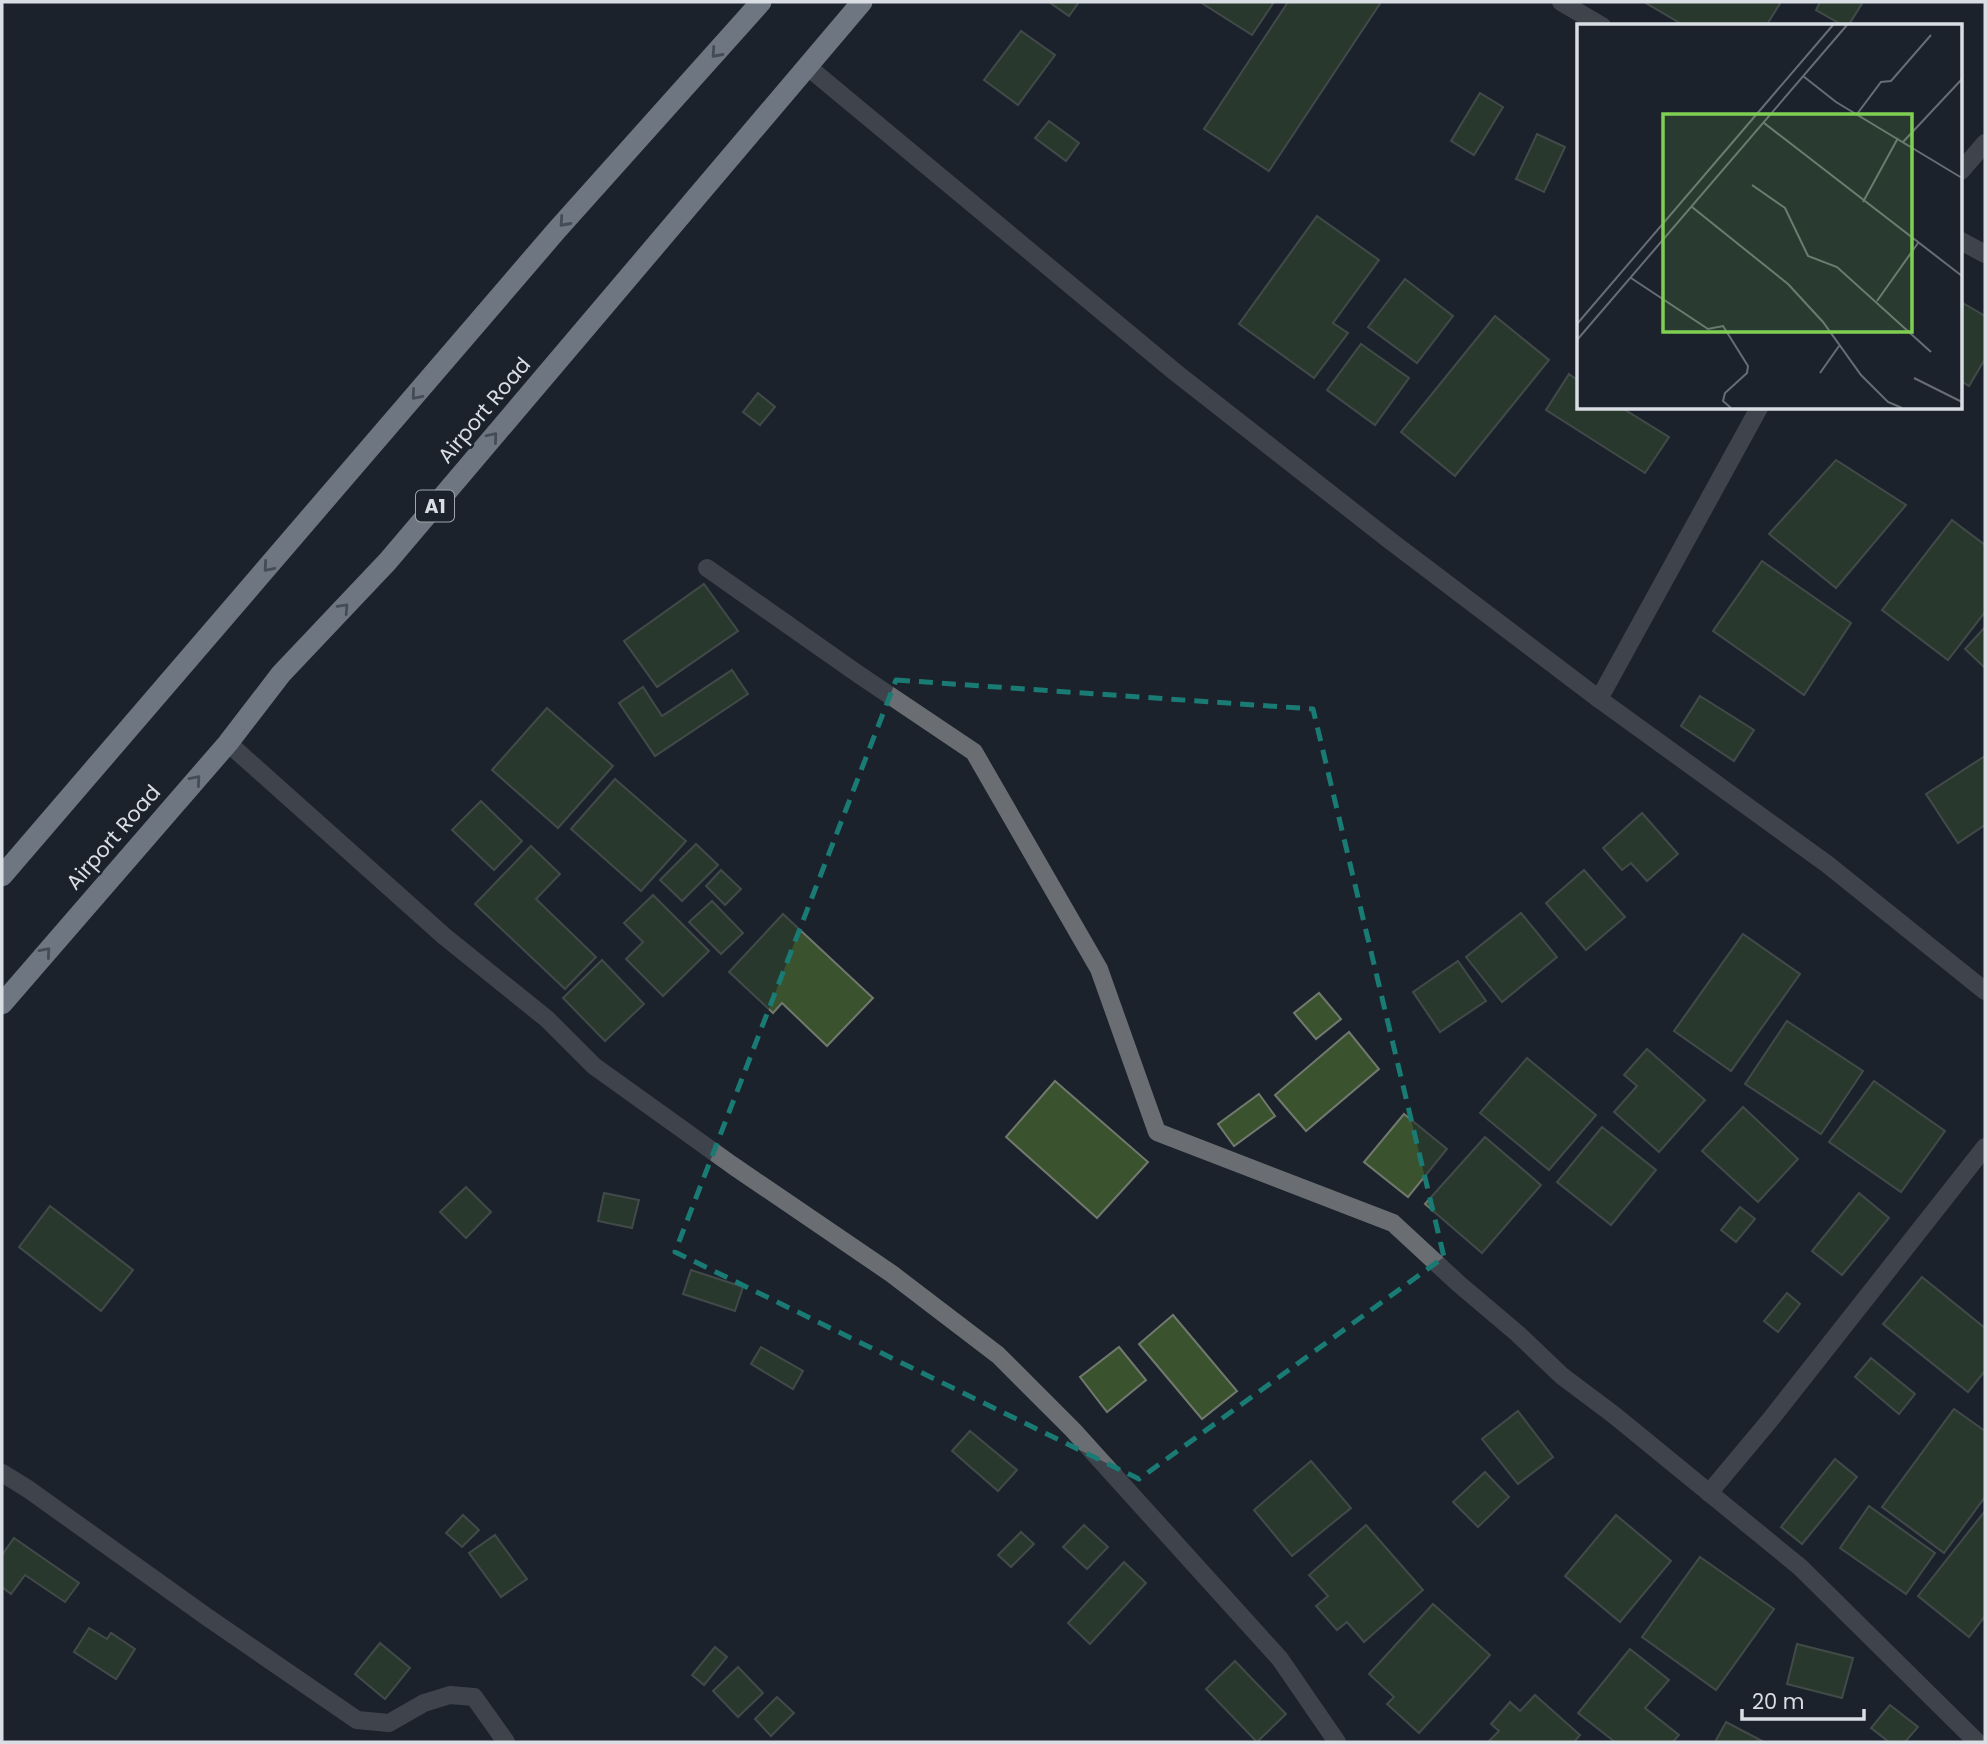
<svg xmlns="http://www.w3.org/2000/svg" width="1987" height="1744" font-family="Poppins,sans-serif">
<rect width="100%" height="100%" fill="#1b222b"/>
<!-- building -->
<g fill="#3a532e" stroke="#71796e" stroke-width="2">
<polygon points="1049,2 1079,2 1069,16"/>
<polygon points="1200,2 1274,2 1252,35"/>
<polygon points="1288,2 1381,2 1269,171 1204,129"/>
<polygon points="1644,2 1781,2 1766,26 1685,26"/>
<polygon points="1820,2 1863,2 1848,26 1844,26 1816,10"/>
<polygon points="1021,31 1055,55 1018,105 984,80"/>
<polygon points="1480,93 1503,107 1474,155 1451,141"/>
<polygon points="1049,121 1079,143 1066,161 1035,138"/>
<polygon points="1537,134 1565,147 1544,192 1516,179"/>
<polygon points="1317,216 1379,260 1333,323 1348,333 1314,378 1239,324"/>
<polygon points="1405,279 1453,316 1417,363 1368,327"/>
<polygon points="1961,302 1985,316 1985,359 1969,386 1961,381"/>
<polygon points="1495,316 1549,360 1455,476 1401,432"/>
<polygon points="1361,344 1409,378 1375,425 1327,390"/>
<polygon points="1569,374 1579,381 1579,408 1622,408 1669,437 1645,473 1546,410"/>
<polygon points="758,393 775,407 760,425 743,412"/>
<polygon points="1836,460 1906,505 1836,588 1769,534"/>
<polygon points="1952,520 1985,545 1985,612 1948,660 1882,610"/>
<polygon points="1762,561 1851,623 1804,695 1713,631"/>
<polygon points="704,584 738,631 657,687 624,641"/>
<polygon points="1985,627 1985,668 1965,649"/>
<polygon points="732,670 748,694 655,756 619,703 643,687 662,716"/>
<polygon points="1700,696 1754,730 1734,761 1681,726"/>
<polygon points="547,708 613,766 558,828 492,770"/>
<polygon points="1985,756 1985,825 1958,843 1926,794"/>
<polygon points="615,779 686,841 641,891 571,829"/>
<polygon points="481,801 522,841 494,870 452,830"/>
<polygon points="1642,813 1678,854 1647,881 1631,863 1622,870 1603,848"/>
<polygon points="696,844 718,865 682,901 660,880"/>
<polygon points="531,846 560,874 536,899 596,957 565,989 475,904"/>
<polygon points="721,870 741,889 725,905 706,886"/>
<polygon points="1584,870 1625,917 1586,950 1546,903"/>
<polygon points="653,895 709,951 663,996 626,959 643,942 624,923"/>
<polygon points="712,901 743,933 721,954 689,922"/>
<polygon points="1521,913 1557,957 1502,1002 1466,957"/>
<polygon points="783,914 873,998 827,1046 782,1003 773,1013 729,972"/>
<polygon points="1743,934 1800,974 1731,1071 1674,1031"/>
<polygon points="602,960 644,1004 605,1041 563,998"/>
<polygon points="1458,961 1486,1001 1440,1032 1413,992"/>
<polygon points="1319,993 1341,1019 1316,1039 1294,1013"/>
<polygon points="1787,1021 1863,1071 1821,1134 1745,1084"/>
<polygon points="1349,1032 1379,1069 1306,1131 1275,1095"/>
<polygon points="1647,1049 1705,1100 1659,1152 1614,1112 1637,1086 1624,1075"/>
<polygon points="1527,1058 1596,1115 1549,1170 1480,1113"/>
<polygon points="1055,1081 1148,1162 1097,1218 1006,1137"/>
<polygon points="1874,1081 1945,1131 1901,1192 1829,1142"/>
<polygon points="1259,1094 1275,1116 1234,1146 1218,1124"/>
<polygon points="1743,1107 1798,1159 1758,1202 1702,1151"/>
<polygon points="1404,1114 1447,1149 1408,1197 1364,1162"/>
<polygon points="1602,1127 1656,1170 1611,1225 1557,1182"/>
<polygon points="1485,1137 1541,1185 1482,1253 1425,1204"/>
<polygon points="466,1187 491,1212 466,1238 440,1212"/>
<polygon points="604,1193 639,1200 632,1228 598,1221"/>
<polygon points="1859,1193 1889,1218 1842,1275 1812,1251"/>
<polygon points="50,1206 133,1270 101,1311 19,1247"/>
<polygon points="1740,1207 1755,1219 1736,1242 1721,1230"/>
<polygon points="691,1270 743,1287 735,1311 683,1294"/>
<polygon points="1922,1277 1985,1328 1985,1371 1968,1392 1883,1324"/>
<polygon points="1787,1293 1800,1304 1778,1332 1764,1321"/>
<polygon points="1173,1315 1237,1391 1202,1419 1139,1344"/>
<polygon points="761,1347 803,1371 793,1389 751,1364"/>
<polygon points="1119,1347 1146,1380 1107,1412 1080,1377"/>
<polygon points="1871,1358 1915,1394 1899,1414 1855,1377"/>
<polygon points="1954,1409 1985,1431 1985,1497 1944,1553 1882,1507"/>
<polygon points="1518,1411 1553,1457 1518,1484 1482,1439"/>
<polygon points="970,1431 1017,1470 998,1491 952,1451"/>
<polygon points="1835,1459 1857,1477 1802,1544 1781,1527"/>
<polygon points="1311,1461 1351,1508 1292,1556 1254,1510"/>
<polygon points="1485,1472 1509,1497 1478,1527 1453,1502"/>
<polygon points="1869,1506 1935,1553 1906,1594 1840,1548"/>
<polygon points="1985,1511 1985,1616 1969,1637 1918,1596"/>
<polygon points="463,1515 479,1530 462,1547 446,1533"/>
<polygon points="1616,1515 1671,1561 1620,1622 1565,1576"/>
<polygon points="1084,1525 1108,1547 1087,1569 1063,1547"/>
<polygon points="1366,1525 1423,1590 1364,1642 1347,1622 1337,1630 1316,1606 1328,1596 1309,1575"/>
<polygon points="1021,1532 1034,1544 1011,1567 998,1555"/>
<polygon points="495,1535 527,1579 501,1597 469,1553"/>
<polygon points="14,1538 79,1583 65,1602 25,1575 11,1594 2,1587 2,1555"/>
<polygon points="1700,1557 1774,1609 1716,1690 1642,1637"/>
<polygon points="1124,1562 1146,1583 1090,1644 1068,1623"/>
<polygon points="1433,1604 1490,1655 1419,1733 1387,1704 1394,1697 1369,1674"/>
<polygon points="89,1628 107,1639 111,1633 135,1649 116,1679 74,1652"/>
<polygon points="380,1643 410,1668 385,1699 355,1674"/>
<polygon points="1797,1644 1853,1658 1842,1698 1787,1684"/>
<polygon points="715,1647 727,1657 704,1685 692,1675"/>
<polygon points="1630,1649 1669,1680 1645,1708 1679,1735 1673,1742 1615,1742 1578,1713"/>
<polygon points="1235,1661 1286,1714 1257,1742 1206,1689"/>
<polygon points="738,1667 763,1693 738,1717 713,1691"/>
<polygon points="1535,1695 1580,1735 1574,1742 1488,1742 1499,1731 1491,1724 1510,1702 1520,1711"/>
<polygon points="777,1697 794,1713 771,1736 755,1719"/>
<polygon points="1890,1705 1918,1727 1905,1742 1889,1742 1871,1728"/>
<polygon points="1726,1722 1764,1742 1715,1742"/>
</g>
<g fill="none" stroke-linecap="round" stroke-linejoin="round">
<!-- minor -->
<g stroke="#6a6e73" stroke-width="18">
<polyline points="1561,2 1602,26"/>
<polyline points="808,67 1175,372 1388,539 1599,699 1827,864 1985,991"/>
<polyline points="1961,171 1985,143"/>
<polyline points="1961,241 1985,254"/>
<polyline points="707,568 858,674 974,752 1099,969 1157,1132 1393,1223 1459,1284 1518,1334 1562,1376 1614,1415 1800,1567 1977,1742"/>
<polyline points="1599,699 1759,408"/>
<polyline points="228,743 444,936 547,1019 594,1066 732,1165 892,1274 998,1355 1073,1430 1280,1659 1337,1742"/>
<polyline points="2,1473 28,1489 207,1617 357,1720 389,1723 424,1703 450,1695 474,1697 506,1742"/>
<polyline points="1709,1493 1770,1420 1985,1147"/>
</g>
<!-- highway -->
<g stroke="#d2dbe8" stroke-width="21">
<polyline points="2,876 556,231 761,2"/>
<polyline points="2,1004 228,743 281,674 388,561 862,2"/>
</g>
</g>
<!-- one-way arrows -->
<defs><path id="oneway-chevron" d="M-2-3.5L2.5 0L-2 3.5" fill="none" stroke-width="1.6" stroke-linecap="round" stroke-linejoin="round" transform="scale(1.75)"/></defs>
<g stroke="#767e8a">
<use href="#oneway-chevron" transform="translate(716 53) rotate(132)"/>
<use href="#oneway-chevron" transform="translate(564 222) rotate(132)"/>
<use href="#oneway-chevron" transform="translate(416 395) rotate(131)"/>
<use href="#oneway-chevron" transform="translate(493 437) rotate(-50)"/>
<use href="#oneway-chevron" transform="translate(268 567) rotate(131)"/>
<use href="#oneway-chevron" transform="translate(344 608) rotate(-47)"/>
<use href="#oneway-chevron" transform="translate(196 780) rotate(-49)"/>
<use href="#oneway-chevron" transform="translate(46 952) rotate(-49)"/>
</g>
<!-- marked area -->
<path d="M0 0H1987V1744H0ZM896,680L1313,709L1444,1257L1139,1479L675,1252Z" fill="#1b222b" fill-opacity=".55" fill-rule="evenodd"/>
<path fill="none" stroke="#197b74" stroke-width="5" stroke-dasharray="14 9" stroke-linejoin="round" d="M896,680L1313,709L1444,1257L1139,1479L675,1252Z"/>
<g text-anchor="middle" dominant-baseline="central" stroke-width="5" stroke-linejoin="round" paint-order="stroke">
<!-- shield labels -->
<rect fill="#1b222b" stroke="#a0a6ac" stroke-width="2" x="416" y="490.5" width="38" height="31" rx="5"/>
<g font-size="19" font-weight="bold" fill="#d9dee4">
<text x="435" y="506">A1</text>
</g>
<!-- street labels -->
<g font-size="21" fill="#d9dee4" stroke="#1b222b">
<text transform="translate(484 410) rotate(-50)">Airport Road</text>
<text transform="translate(113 837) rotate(-49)">Airport Road</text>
</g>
</g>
<!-- overview -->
<g transform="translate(1577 24)">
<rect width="385" height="385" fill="#1b222b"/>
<path fill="none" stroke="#676d75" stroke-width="2" d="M226,52L259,78L385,154M280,90L304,58L314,57L354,11M187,99L385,252M326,118L385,55M175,161L208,184L231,232L260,243L354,328M286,178L321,114M115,183L211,260L246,298L284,351L311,378L325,384M54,254L131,305L146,302L171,342L170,349L148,369L146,377L154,384M300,277L341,219M0,300L256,1M0,316L270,1M243,349L262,322M337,354L385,378"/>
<path fill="#7fd052" fill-opacity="0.15" stroke="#7fd052" stroke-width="3.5" d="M86,90H335V308H86Z"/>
<rect width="385" height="385" fill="none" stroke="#d9dee4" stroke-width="3.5"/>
</g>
<!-- border -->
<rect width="1987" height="1744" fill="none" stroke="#d9dee4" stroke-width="7"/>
<!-- scale -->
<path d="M1742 1709v10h122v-10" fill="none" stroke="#d9dee4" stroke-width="3.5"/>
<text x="1752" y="1709" font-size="21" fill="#d9dee4" stroke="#1b222b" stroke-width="5" paint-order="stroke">20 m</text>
</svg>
